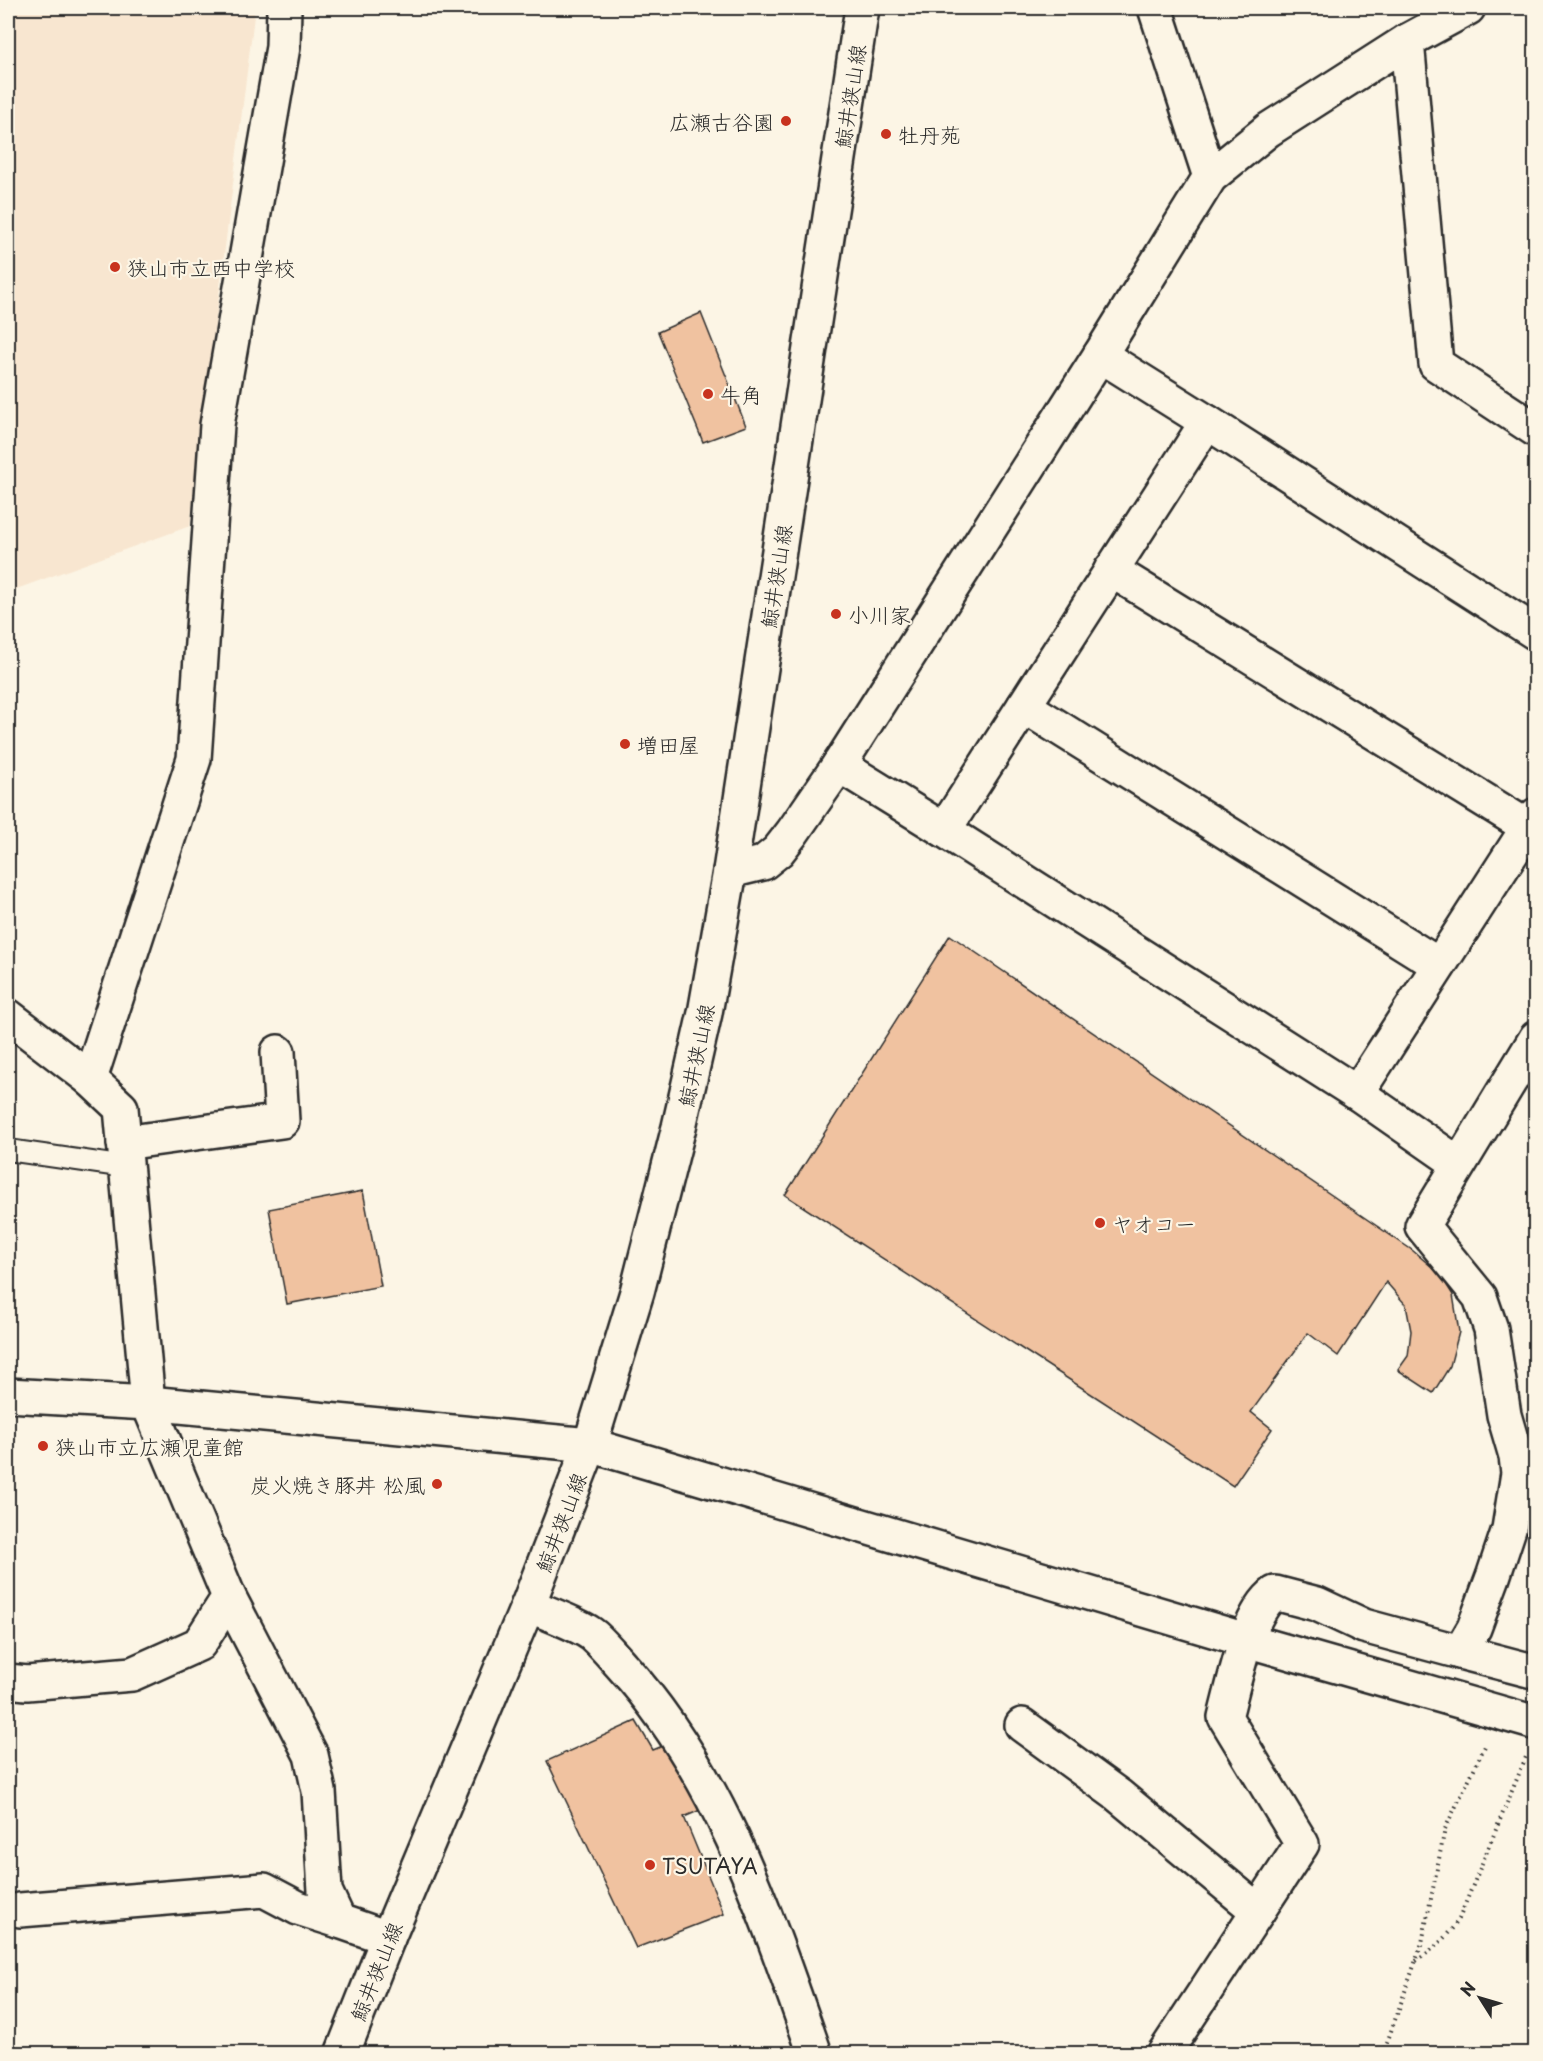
<svg xmlns="http://www.w3.org/2000/svg" width="1543" height="2061" font-family="'Playpen Sans','Klee One',sans-serif">
<rect width="100%" height="100%" fill="#fcf5e5"/>
<filter id="ink" filterUnits="userSpaceOnUse"><feTurbulence type="fractalNoise" baseFrequency=".0167" numOctaves="2"/><feDisplacementMap in="SourceGraphic" scale="12" xChannelSelector="R" yChannelSelector="G"/><feConvolveMatrix kernelMatrix="1 2 1 2 8 2 1 2 1" color-interpolation-filters="sRGB"/></filter>
<g filter="url(#ink)">
<!-- built -->
<polygon fill="#f8e6d0" points="8,8 255,8 190,526 8,592"/>
<!-- building -->
<g fill="#f0c2a0" stroke="#2b2b2b" stroke-width="1.5">
<polygon points="701,313 746,426 703,442 658,332"/>
<polygon points="950,935 1412,1250 1439,1273 1453,1295 1459,1332 1450,1366 1433,1393 1398,1370 1408,1356 1411,1331 1406,1305 1386,1282 1338,1356 1308,1333 1251,1412 1272,1429 1233,1486 785,1195"/>
<polygon points="363,1191 381,1286 287,1304 269,1209"/>
<polygon points="636,1721 653,1750 670,1743 703,1809 684,1817 724,1914 636,1948 547,1761"/>
</g>
<g fill="none" stroke-linecap="round" stroke-linejoin="round">
<defs>
<polyline id="service" points="8,1150 126,1167"/>
<g id="minor">
<polyline points="1155,8 1210,177"/>
<polyline points="1407,41 1436,364 1536,430"/>
<polyline points="1100,355 1207,422"/>
<polyline points="1111,570 1528,827"/>
<polyline points="1024,706 1439,965"/>
<polyline points="839,765 944,830 1357,1093 1459,1164"/>
<polyline points="944,830 1207,422 1536,633"/>
<polyline points="730,871 763,863 778,851 792,833 839,765 1100,355 1210,177 1268,130 1407,41 1468,8"/>
<polyline points="8,1016 90,1079 121,1108 148,1403 229,1597 199,1644 132,1674 27,1683 8,1681"/>
<polyline points="90,1079 194,759 217,425 283,47 284,8"/>
<polyline points="1357,1093 1536,815"/>
<polyline points="124,1143 282,1121 278,1052"/>
<polyline points="229,1597 311,1755 319,1791 325,1891 339,1921 388,1938"/>
<path d="M528,1605C544,1612 583,1626 594,1636C604,1645 613,1656 622,1666C721,1775 767,1917 815,2054"/>
<polyline points="1460,1652 1529,1670"/>
<polyline points="1022,1725 1118,1795 1258,1911"/>
<polyline points="20,1910 264,1890 298,1908 339,1921"/>
<path d="M1164,2054L1302,1844L1225,1717C1234,1684 1247,1613 1275,1593L1317,1604L1364,1626L1460,1652L1474,1628L1493,1577L1509,1529L1518,1473L1516,1456L1504,1415L1491,1329L1480,1297L1422,1226L1536,1038"/>
</g>
<polyline id="tertiary" points="8,1395 148,1403 590,1445 1246,1640 1536,1723"/>
<polyline id="secondary" points="342,2054 388,1938 528,1605 590,1445 637,1292 679,1127 705,1013 730,871 862,8"/>
</defs>
<!-- service casing -->
<use href="#service" stroke="#2b2b2b" stroke-width="24"/>
<!-- minor casing -->
<use href="#minor" stroke="#2b2b2b" stroke-width="38"/>
<!-- tertiary casing -->
<use href="#tertiary" stroke="#2b2b2b" stroke-width="38"/>
<!-- secondary casing -->
<use href="#secondary" stroke="#2b2b2b" stroke-width="38"/>
<!-- path -->
<g stroke="#2b2b2b" stroke-width="4" stroke-dasharray="1.5 4.5" stroke-linecap="butt">
<path d="M1416,1961C1434,1949 1447,1937 1459,1919L1526,1757"/>
<polyline points="1383,2054 1422,1943 1445,1829 1486,1744"/>
</g>
<!-- service -->
<use href="#service" stroke="#fcf5e5" stroke-width="20"/>
<!-- minor -->
<use href="#minor" stroke="#fcf5e5" stroke-width="33"/>
<!-- tertiary -->
<use href="#tertiary" stroke="#fcf5e5" stroke-width="33"/>
<!-- secondary -->
<use href="#secondary" stroke="#fcf5e5" stroke-width="33"/>
</g>
</g>
<!-- markers -->
<g fill="#c8321e" stroke="#fcf5e5" stroke-width="2">
<circle cx="786" cy="121" r="6"/>
<circle cx="886" cy="134" r="6"/>
<circle cx="115" cy="267" r="6"/>
<circle cx="708" cy="394" r="6"/>
<circle cx="836" cy="614" r="6"/>
<circle cx="625" cy="744" r="6"/>
<circle cx="1100" cy="1223" r="6"/>
<circle cx="43" cy="1446" r="6"/>
<circle cx="437" cy="1484" r="6"/>
<circle cx="650" cy="1865" r="6"/>
</g>
<g text-anchor="middle" dominant-baseline="central" stroke-width="4.5" stroke-linejoin="round" paint-order="stroke">
<!-- street labels -->
<g font-size="21" fill="#2b2b2b" stroke="#fcf5e5">
<text transform="translate(849 96) rotate(-81)">鯨井狭山線</text>
<text transform="translate(775 576) rotate(-81)">鯨井狭山線</text>
<text transform="translate(695 1055) rotate(-78)">鯨井狭山線</text>
<text transform="translate(560 1522) rotate(-69)">鯨井狭山線</text>
<text transform="translate(375 1971) rotate(-68)">鯨井狭山線</text>
</g>
<!-- poi labels -->
<g font-size="21" fill="#2b2b2b" stroke="#fcf5e5" text-anchor="start">
<text x="774" y="121" text-anchor="end">広瀬古谷園</text>
<text x="898" y="134">牡丹苑</text>
<text x="127" y="267">狭山市立西中学校</text>
<text x="720" y="394">牛角</text>
<text x="848" y="614">小川家</text>
<text x="637" y="744">増田屋</text>
<text x="1112" y="1223">ヤオコー</text>
<text x="55" y="1446">狭山市立広瀬児童館</text>
<text x="425" y="1484" text-anchor="end">炭火焼き豚丼 松風</text>
<text x="662" y="1865">TSUTAYA</text>
</g>
</g>
<!-- margin -->
<rect width="1543" height="2061" fill="none" stroke="#fcf5e5" stroke-width="30"/>
<rect x="15" y="15" width="1513" height="2031" fill="none" stroke="#2b2b2b" stroke-width="2" filter="url(#ink)"/>
<!-- north arrow -->
<g transform="translate(1480 1998) rotate(307)" stroke="#fcf5e5" stroke-width="4.5" paint-order="stroke">
<path d="M0-4.5L10 22L0 15L-10 22Z" fill="#2b2b2b"/>
<text y="-9" font-size="16" font-weight="bold" text-anchor="middle" fill="#2b2b2b">N</text>
</g>
</svg>
